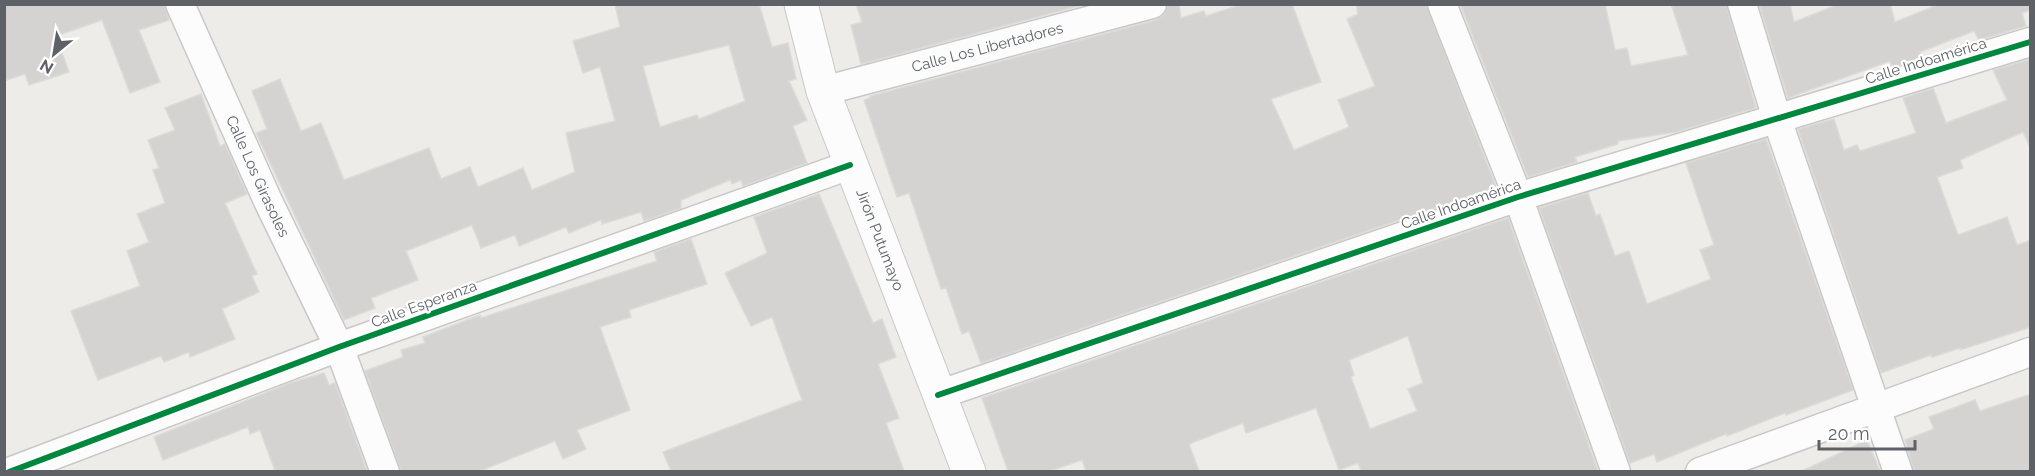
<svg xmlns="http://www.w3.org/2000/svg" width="2035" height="476" font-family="Raleway,sans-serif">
<rect width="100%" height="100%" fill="#edece9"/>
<!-- building -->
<g fill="#d4d3d2" stroke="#dcdbd8" stroke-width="1.5" fill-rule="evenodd">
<polygon points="4,4 164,4 169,20 139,30 160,82 130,93 102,20 56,36 69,72 29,85 25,74 4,81"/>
<path d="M615,4H759L772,47L788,43L796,79L789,81L807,120L793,126L807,163L743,186L741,180L732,184L730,180L681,200V208L644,221L641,212L602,224L601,220L569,233L566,227L519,246L515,235L481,248L472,225L406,251L418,280L371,298L375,308L344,320L256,133L267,129L252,91L280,79L301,131L321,123L344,180L429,148L441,179L470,167L478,187L523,168L532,190L575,172L566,133L615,121L600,67L583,73L573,41L620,27ZM729,45L745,101L699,119L697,115L660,127L643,66Z"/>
<polygon points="856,4 1086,4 861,64 851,25 862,22"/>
<polygon points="1168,4 1179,4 1181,18 1204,11 1206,16 1243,4 1292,4 1321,82 1271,99 1294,150 1349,127 1338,100 1375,86 1347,19 1358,14 1356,4 1426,4 1496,187 981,363 969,331 962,334 946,288 941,289 909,193 897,197 864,100 870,98 870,96 1156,20 1164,15"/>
<polygon points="1460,4 1605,4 1615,50 1627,48 1631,66 1688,55 1671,4 1726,4 1756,108 1676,132 1618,141 1618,144 1575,157 1577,162 1528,177"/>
<polygon points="1759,4 1790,4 1794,22 1839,4 1890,4 1895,22 1940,4 2031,4 2031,10 2022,13 2026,26 1979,40 1974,31 1920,52 1922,57 1892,67 1890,61 1788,98"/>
<polygon points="2031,59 2031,149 2023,132 1960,160 1963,168 1937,177 1958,235 2007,217 2017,245 2031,240 2031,327 1960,350 1960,348 1932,357 1931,355 1881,373 1798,129 1834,119 1844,150 1857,145 1860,151 1916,133 1903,98 1933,88 1946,123 2007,100 1993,70"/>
<polygon points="201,94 220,146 225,144 247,194 225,203 257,274 252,276 259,292 222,309 235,339 190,357 189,352 164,362 161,356 98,380 71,311 140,286 127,251 149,242 137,214 165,203 153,170 159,168 148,140 175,130 165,108"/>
<polygon points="1766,139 1853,390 1786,415 1785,413 1727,436 1726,434 1657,462 1654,454 1630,463 1539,208 1588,193 1596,216 1600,214 1615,256 1629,251 1647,304 1711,279 1700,250 1714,245 1686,163"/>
<polygon points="819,194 873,323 882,319 896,357 878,364 899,418 886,423 904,471 671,471 663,452 802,400 772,317 751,326 725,273 767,253 754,217"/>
<path d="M1508,218L1598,471H1361L1358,463L1339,470L1316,408L1246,433L1243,423L1189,444L1199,471H1086L1082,460L1050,471H1008L982,398ZM1408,336L1423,383L1408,389L1417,411L1370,429L1351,377L1354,375L1349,360Z"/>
<polygon points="691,239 707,284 629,310 631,317 600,327 630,410 577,430 586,449 563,459 555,441 480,471 401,471 365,371 403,357 401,350 425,343 423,337 480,315 481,318 657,261 654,252"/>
<polygon points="324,373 329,385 335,383 367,471 275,471 260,430 250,434 248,427 163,460 154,437 290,383"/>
<polygon points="2031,394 2031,471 1914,471 1905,440 1934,429 1929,417 1975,400 1980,411"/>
<polygon points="1867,440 1880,471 1802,471"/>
</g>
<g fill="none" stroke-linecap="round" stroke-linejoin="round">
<defs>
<g id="minor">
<path id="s1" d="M180,4L268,201L339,347L385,472"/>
<polyline points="1442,4 1518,197 1616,472"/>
<polyline points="1742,4 1777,119 1898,472"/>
<path id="s2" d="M823,91L1152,4"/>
<polyline points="938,395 1518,197 2030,42"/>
<polyline points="9,472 339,347 850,165"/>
<polyline points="1700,472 2030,352"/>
</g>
<g id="tertiary">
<path id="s3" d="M801,4L823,91L969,472"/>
</g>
</defs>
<!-- minor casing -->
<use href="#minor" stroke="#c8c8c8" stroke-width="31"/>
<!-- tertiary casing -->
<use href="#tertiary" stroke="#c8c8c8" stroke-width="35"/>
<!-- minor -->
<use href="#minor" stroke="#fcfcfc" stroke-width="28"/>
<!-- tertiary -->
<use href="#tertiary" stroke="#fcfcfc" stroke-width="33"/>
<defs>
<g id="cycleway">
<polyline points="938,395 1518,197 2030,42"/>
<polyline points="9,472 339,347 850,165"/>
</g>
</defs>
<!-- cycleway casing -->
<use href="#cycleway" stroke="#fff" stroke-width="10"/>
<!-- cycleway -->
<use href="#cycleway" stroke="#00873e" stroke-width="6"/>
</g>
<g text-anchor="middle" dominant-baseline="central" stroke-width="4.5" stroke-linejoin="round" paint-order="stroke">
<!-- street labels -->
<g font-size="15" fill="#5e6166" stroke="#fff">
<text stroke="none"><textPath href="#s2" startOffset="170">Calle Los Libertadores</textPath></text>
<text transform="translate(1926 61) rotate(-17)">Calle Indoamérica</text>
<text stroke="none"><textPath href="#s1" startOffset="189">Calle Los Girasoles</textPath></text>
<text transform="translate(1461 204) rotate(-19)">Calle Indoamérica</text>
<text stroke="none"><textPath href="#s3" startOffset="249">Jirón Putumayo</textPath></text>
<text transform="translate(424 304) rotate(-20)">Calle Esperanza</text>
</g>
</g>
<!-- border -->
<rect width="2035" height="476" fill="none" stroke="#5e6166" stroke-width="12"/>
<!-- north arrow -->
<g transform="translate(54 54) rotate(210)" stroke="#ffffff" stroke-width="4.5" paint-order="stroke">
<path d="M0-4.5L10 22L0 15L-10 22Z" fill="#5e6166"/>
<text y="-9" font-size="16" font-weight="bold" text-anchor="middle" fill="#5e6166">N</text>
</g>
<!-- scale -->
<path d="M1819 440v9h96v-9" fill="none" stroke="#5e6166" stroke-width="3"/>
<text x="1828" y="440" font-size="18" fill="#5e6166" stroke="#ffffff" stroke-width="4.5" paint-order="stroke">20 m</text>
</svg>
